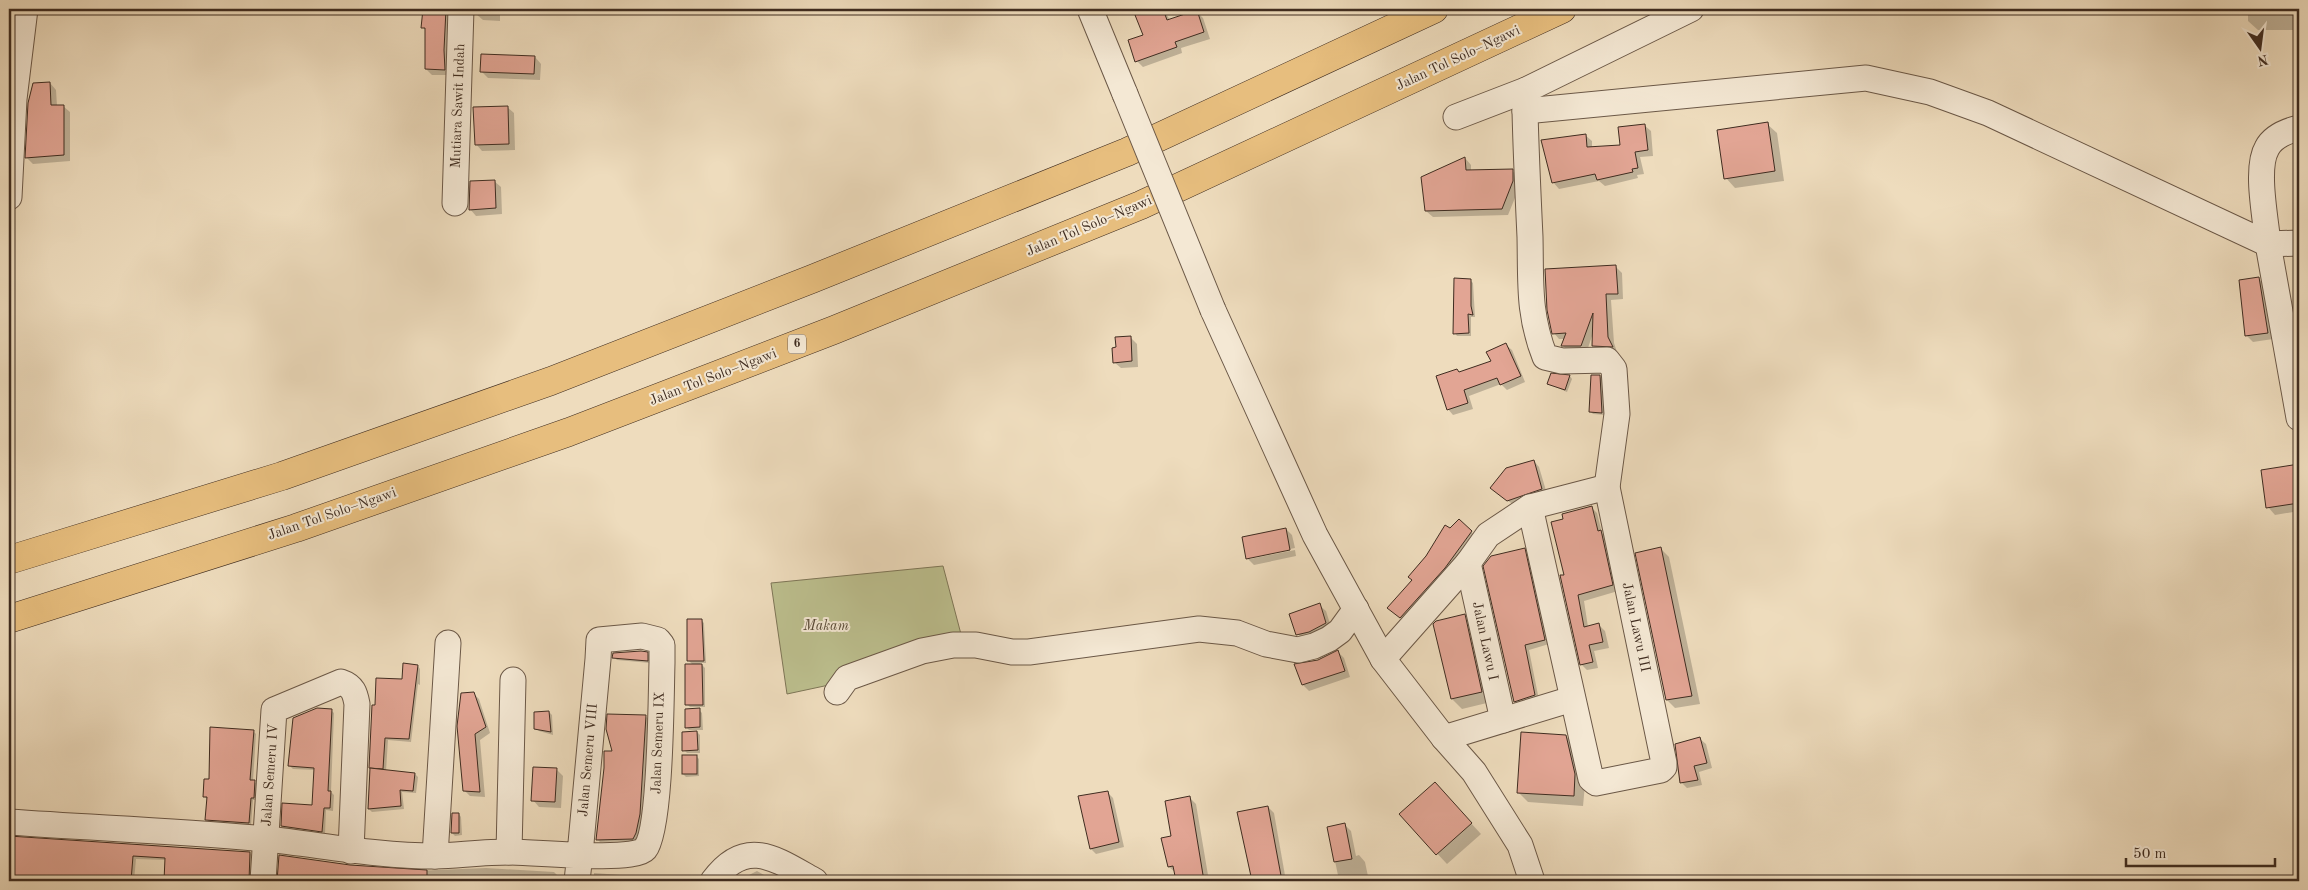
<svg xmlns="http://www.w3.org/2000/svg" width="2308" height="890" font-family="'Old Standard TT',serif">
<rect width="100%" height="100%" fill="#eedcbd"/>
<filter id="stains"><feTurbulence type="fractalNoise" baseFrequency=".004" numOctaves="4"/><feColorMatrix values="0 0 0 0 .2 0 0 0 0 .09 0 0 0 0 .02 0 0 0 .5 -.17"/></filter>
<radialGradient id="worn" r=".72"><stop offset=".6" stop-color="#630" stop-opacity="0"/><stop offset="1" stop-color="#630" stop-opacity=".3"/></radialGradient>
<!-- green -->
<polygon fill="#bcbf8e" stroke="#7e7657" points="943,566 962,638 829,685 787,694 771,583"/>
<!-- shadow -->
<g fill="#0003">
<polygon points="9,9 18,9 9,75"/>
<polygon points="433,9 455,9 450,75 432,75 426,69 426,31 423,27"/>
<polygon points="476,9 500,9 500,21 483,20 476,14"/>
<polygon points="1156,9 1163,9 1170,20 1196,11 1203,18 1210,39 1181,48 1182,53 1143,67 1137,61 1144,36 1137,16"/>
<polygon points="2248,9 2293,9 2293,30 2258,30 2248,21"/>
<polygon points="535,57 541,64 540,80 488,78 482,72"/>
<polygon points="50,83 56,90 57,106 63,106 70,112 70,161 33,164 27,158"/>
<polygon points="507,107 514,113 515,150 482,151 476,144"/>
<polygon points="1767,124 1777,133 1784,181 1735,188 1726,178"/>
<polygon points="1644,125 1651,131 1653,156 1640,157 1644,174 1637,175 1638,178 1605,186 1599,181 1559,189 1553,182 1585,135 1592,141 1592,148 1621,146"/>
<polygon points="1465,158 1471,165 1471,171 1512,171 1519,177 1519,188 1508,215 1433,217 1426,211"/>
<polygon points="494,181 501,187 502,214 476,216 470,209"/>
<polygon points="1616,267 1622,273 1623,299 1611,300 1614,343 1617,352 1599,351 1593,345 1593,333 1587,351 1568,351 1563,346 1565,339 1559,339 1554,333"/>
<polygon points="2259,279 2265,285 2273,339 2253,342 2246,335"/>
<polygon points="1470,280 1473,283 1475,317 1471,317 1471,336 1457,336 1455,333"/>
<polygon points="1130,337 1137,344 1138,367 1121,368 1114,362 1117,347"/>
<polygon points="1506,345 1512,350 1525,382 1507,390 1501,384 1469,396 1473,409 1453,415 1448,409 1457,370 1460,373 1493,362"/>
<polygon points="1552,375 1570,376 1572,379 1567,392 1549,384"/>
<polygon points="1599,376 1602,379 1605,415 1593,414 1591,412"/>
<polygon points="1534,461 1539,467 1547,494 1514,505 1497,493"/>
<polygon points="2299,465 2299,511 2275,515 2268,507 2263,471"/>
<polygon points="1591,507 1597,513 1602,533 1607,538 1618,591 1584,601 1588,627 1598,624 1605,631 1609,648 1594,651 1598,668 1587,670 1581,664 1565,576 1565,520"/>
<polygon points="1459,521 1477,537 1406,622 1394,613 1414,580"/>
<polygon points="1286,529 1292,535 1295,548 1250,557 1250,559 1295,550 1296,556 1254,565 1247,558"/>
<polygon points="1661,549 1669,557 1700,704 1675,708 1667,700"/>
<polygon points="1524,550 1529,554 1549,644 1529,650 1539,700 1519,706 1515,701"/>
<polygon points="1319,605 1326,611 1332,630 1304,641 1298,634"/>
<polygon points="1464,615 1474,625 1491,702 1462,709 1452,699"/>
<polygon points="701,620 704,623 706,663 700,663 705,668 705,707 690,707 687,704 693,665 689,661"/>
<polygon points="1338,652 1344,658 1350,677 1309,691 1303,685"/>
<polygon points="647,653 650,656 650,663 617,660 614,657"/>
<polygon points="418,666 420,669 420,685 418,684 411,742 388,740 386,771 415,774 418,777 416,793 402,792 404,809 372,812 369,809 376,706"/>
<polygon points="474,694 479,699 490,733 480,740 485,797 470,796 464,790"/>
<polygon points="331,710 334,713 331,792 334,795 333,811 326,810 325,834 285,829 282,826 313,806 315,770 293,769 290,766"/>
<polygon points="699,710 702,713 703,730 689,730 686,727"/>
<polygon points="549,712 552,715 553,735 539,731 536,728"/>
<polygon points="646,717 649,719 642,818 639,836 636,841 600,842 597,839 614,753"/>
<polygon points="253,731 256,734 253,781 257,784 256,800 253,800 251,825 209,822 207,819 207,799 204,796 211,781"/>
<polygon points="697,732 700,735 700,753 687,753 684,750"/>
<polygon points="1566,736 1576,746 1585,785 1583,806 1528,802 1518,792"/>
<polygon points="1700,739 1706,744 1712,768 1699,772 1702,785 1687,788 1682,783"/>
<polygon points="696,756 699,759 699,776 686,777 683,774"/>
<polygon points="557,770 563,776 561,808 539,807 533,800"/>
<polygon points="1108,793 1113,798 1124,847 1096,854 1091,849"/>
<polygon points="1444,794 1481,834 1447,864 1401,815"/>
<polygon points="1190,798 1196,804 1209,881 1177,881 1175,872 1169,867 1173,837"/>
<polygon points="1268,807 1274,813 1286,881 1253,881 1239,813"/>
<polygon points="459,814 461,817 462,835 455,836 452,833"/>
<polygon points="1344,824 1351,831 1356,856 1359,855 1365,862 1369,881 1339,880 1328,828"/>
<polygon points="9,838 250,853 253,856 252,881 165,881 166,860 136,859 134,881 9,881"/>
<polygon points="280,856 350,867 413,871 486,868 554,872 558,876 559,881 279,881"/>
<polygon points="757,871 764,875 763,881 746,881 747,876"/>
<polygon points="594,873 621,875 627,881 594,881"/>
</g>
<!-- building -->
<g fill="#e2a594" stroke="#3f2c20">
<polygon points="423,9 446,9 444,50 445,70 425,69 425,28 421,28"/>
<polygon points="1152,9 1163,9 1167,20 1197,10 1204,32 1175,42 1177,47 1135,62 1128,40 1143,35 1135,15"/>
<polygon points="481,54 535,56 534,74 480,72"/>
<polygon points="50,82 51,105 64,105 64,155 25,158 28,103 33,83"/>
<polygon points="508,106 509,144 475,145 473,107"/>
<polygon points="1768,122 1775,171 1724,179 1717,130"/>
<polygon points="1645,124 1648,150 1635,152 1638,168 1632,169 1633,172 1597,180 1595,174 1552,183 1541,140 1586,134 1587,147 1620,145 1618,127"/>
<polygon points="1465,157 1466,170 1513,169 1513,181 1502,209 1425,211 1421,177"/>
<polygon points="495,180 496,208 469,210 470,181"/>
<polygon points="1616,265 1618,294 1606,294 1608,337 1613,347 1592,346 1593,313 1581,346 1561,346 1566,333 1552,334 1547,310 1545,269"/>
<polygon points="2259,277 2268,333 2245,336 2239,280"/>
<polygon points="1454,278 1471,279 1471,306 1473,315 1468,314 1469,333 1453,334"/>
<polygon points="1131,336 1132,361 1113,363 1112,348 1116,347 1115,337"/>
<polygon points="1506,343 1521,376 1500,385 1497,378 1464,390 1468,403 1447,410 1436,376 1457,369 1459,372 1491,361 1486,352"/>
<polygon points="1551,373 1570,375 1565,390 1547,384"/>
<polygon points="1591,375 1600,375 1602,413 1589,412"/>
<polygon points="1534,460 1542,489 1507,501 1490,488 1506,468"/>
<polygon points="2299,464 2299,503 2266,508 2261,470"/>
<polygon points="1592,506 1598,531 1601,530 1613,585 1578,595 1584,627 1599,623 1603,642 1589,645 1593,662 1580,665 1560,575 1564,575 1551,522 1563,519 1562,514"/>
<polygon points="1459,519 1472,531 1445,568 1400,618 1387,608 1412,580 1408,577 1426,556 1445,525 1450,528"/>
<polygon points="1286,528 1290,550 1246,559 1242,537"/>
<polygon points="1661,547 1692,696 1666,700 1635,553"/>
<polygon points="1525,548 1545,640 1525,645 1535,695 1514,702 1483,566 1491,556"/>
<polygon points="1320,603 1326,623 1309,632 1296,635 1289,614"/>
<polygon points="1465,614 1482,692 1451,699 1433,624 1436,621"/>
<polygon points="687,619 702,619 704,661 687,661"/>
<polygon points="1338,650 1345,671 1302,685 1294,664 1318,660"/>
<polygon points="641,651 648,652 648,661 612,658 613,653"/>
<polygon points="403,663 418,665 409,739 385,738 383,769 369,768 372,705 375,705 376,678 402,679"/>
<polygon points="685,664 702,664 703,705 685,705"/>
<polygon points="474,692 486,727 475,734 480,792 463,791 457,726 461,693"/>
<polygon points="317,708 332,709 328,791 331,791 330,808 324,808 322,832 281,826 282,803 312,805 314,768 288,766 293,718"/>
<polygon points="700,708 700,727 685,728 685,709"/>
<polygon points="549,711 551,732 534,729 534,712"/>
<polygon points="607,714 646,715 640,814 636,833 633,839 596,840 604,768 604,751 612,751 606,729"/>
<polygon points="210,727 254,730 250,780 255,780 254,798 251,798 249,823 205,820 207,797 203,797 204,779 209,779"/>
<polygon points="697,731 698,750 682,751 682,732"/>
<polygon points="1521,732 1566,735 1575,774 1574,796 1517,793"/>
<polygon points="1700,737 1707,763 1694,766 1698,780 1680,783 1675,744"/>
<rect x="682" y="755" width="15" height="19"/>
<polygon points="533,767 557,768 555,802 531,801"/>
<polygon points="370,768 415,773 413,791 400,790 401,806 368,809"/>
<polygon points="1435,782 1472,823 1436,855 1399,814"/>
<polygon points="1108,791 1119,842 1090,849 1078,796"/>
<polygon points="1190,796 1204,881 1176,881 1173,866 1168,867 1161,838 1171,836 1165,801"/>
<polygon points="1268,806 1282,881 1252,881 1237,812"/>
<polygon points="452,813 459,813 459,833 451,833"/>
<polygon points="1345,823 1352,859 1334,862 1327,827"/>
<polygon points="9,836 250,852 249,881 164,881 165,858 133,856 131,881 38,881 38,878 9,881"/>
<polygon points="279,855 350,865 427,870 427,879 404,878 404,881 277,881"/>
</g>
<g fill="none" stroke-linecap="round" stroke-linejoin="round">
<defs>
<g id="minor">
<polyline points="1090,9 1125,94"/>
<polyline points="1525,111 1866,78 1930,92 1988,113 2268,244"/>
<polyline points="1456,117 1526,90"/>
<polyline points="9,197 14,99 25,9"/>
<polyline points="455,203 461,9"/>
<polyline points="2299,243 2268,244 2299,418"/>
<path d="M2268,244C2266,220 2255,168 2267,148C2273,136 2287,131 2299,128"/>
<polyline points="1213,310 1315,535 1383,659 1444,738 1474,772 1520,845 1532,881"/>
<path d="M1530,507L1591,779L1596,783L1661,770L1664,767V763L1607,487L1617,414L1614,369L1607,360L1562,361L1545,357C1528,314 1531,282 1530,237C1528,195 1526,153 1525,111L1526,90L1691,9"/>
<polyline points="1468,563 1503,720"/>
<polyline points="1383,659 1468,563 1488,535 1530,507 1607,487"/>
<polyline points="837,692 847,678 922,651 953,645 976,645 1012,652 1029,652 1199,629 1237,633 1266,644 1298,650 1314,646 1329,639 1340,631 1356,609"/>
<polyline points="1444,738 1572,699"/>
<path d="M9,822C94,828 181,831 266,839C322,845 378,856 435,856C460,855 485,852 510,852C533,852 634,862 645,849C661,830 661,694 662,663V645L658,640L642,636L599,640L598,659L580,854L577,881"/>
<polyline points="509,852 513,680"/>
<polyline points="435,856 448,643"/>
<path d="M263,881L274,710L341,682C353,686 355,693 357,704L351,851"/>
<path d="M713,881C746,836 776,859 815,881"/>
</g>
<g id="highway">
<polyline points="9,560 282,476 551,381 812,279 1127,152 1434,9"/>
<polyline points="9,619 296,528 569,432 834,330 1141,205 1562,9"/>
</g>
</defs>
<!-- minor casing -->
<use href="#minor" stroke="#6b5847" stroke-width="27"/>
<!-- highway casing -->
<use href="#highway" stroke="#3f2c20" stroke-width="29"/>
<!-- minor -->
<use href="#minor" stroke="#f4e8d4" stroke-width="25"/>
<!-- highway -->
<use href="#highway" stroke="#e7be7e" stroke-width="28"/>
<defs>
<polyline id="minor-bridge" points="1125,94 1213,310"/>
</defs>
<!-- minor-bridge casing -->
<use href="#minor-bridge" stroke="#6b5847" stroke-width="27" stroke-linecap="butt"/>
<!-- minor-bridge -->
<use href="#minor-bridge" stroke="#f4e8d4" stroke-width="25"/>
</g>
<g text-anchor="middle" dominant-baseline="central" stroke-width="4" stroke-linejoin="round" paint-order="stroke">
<!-- shield labels -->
<rect fill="#f4e8d4" stroke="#756456" stroke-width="1" x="788" y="334.5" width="18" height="19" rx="4"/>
<g font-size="12" font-weight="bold" fill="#3f2c20">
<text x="797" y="344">6</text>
</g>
<!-- street labels -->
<g font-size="14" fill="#3f2c20" stroke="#f4e8d4">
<text transform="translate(1458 58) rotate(-25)">Jalan Tol Solo–Ngawi</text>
<text transform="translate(458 106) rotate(-88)">Mutiara Sawit Indah</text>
<text transform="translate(1089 226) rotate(-23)">Jalan Tol Solo–Ngawi</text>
<text transform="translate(713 377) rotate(-21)">Jalan Tol Solo–Ngawi</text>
<text transform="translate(332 514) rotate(-19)">Jalan Tol Solo–Ngawi</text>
<text transform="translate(1636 627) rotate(78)">Jalan Lawu III</text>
<text transform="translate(1485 641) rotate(78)">Jalan Lawu I</text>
<text transform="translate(658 743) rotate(-88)">Jalan Semeru IX</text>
<text transform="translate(588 760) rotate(-85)">Jalan Semeru VIII</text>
<text transform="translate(270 775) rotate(-86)">Jalan Semeru IV</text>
</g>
<!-- park labels -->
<g font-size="14" font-style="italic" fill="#584936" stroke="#f4e8d4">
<text x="826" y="626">Makam</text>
</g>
</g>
<!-- margin -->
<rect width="2308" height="890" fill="none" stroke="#eedcbd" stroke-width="30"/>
<rect x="10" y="10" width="2288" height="870" fill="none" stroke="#3f2c20" stroke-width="2.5"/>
<rect x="15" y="15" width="2278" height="860" fill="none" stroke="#3f2c20"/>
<!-- north arrow -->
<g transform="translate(2260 48) rotate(166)" stroke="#f4e8d4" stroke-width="4" paint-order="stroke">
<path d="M0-4L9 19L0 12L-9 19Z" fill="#3f2c20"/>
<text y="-8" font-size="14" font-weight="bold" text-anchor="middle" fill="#3f2c20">N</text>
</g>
<!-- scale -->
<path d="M2126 858v8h149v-8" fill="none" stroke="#3f2c20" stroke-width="2.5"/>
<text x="2133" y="858" font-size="15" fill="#3f2c20" stroke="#f4e8d4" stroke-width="4" paint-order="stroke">50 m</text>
<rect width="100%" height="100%" filter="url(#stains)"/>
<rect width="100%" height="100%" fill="url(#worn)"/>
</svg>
